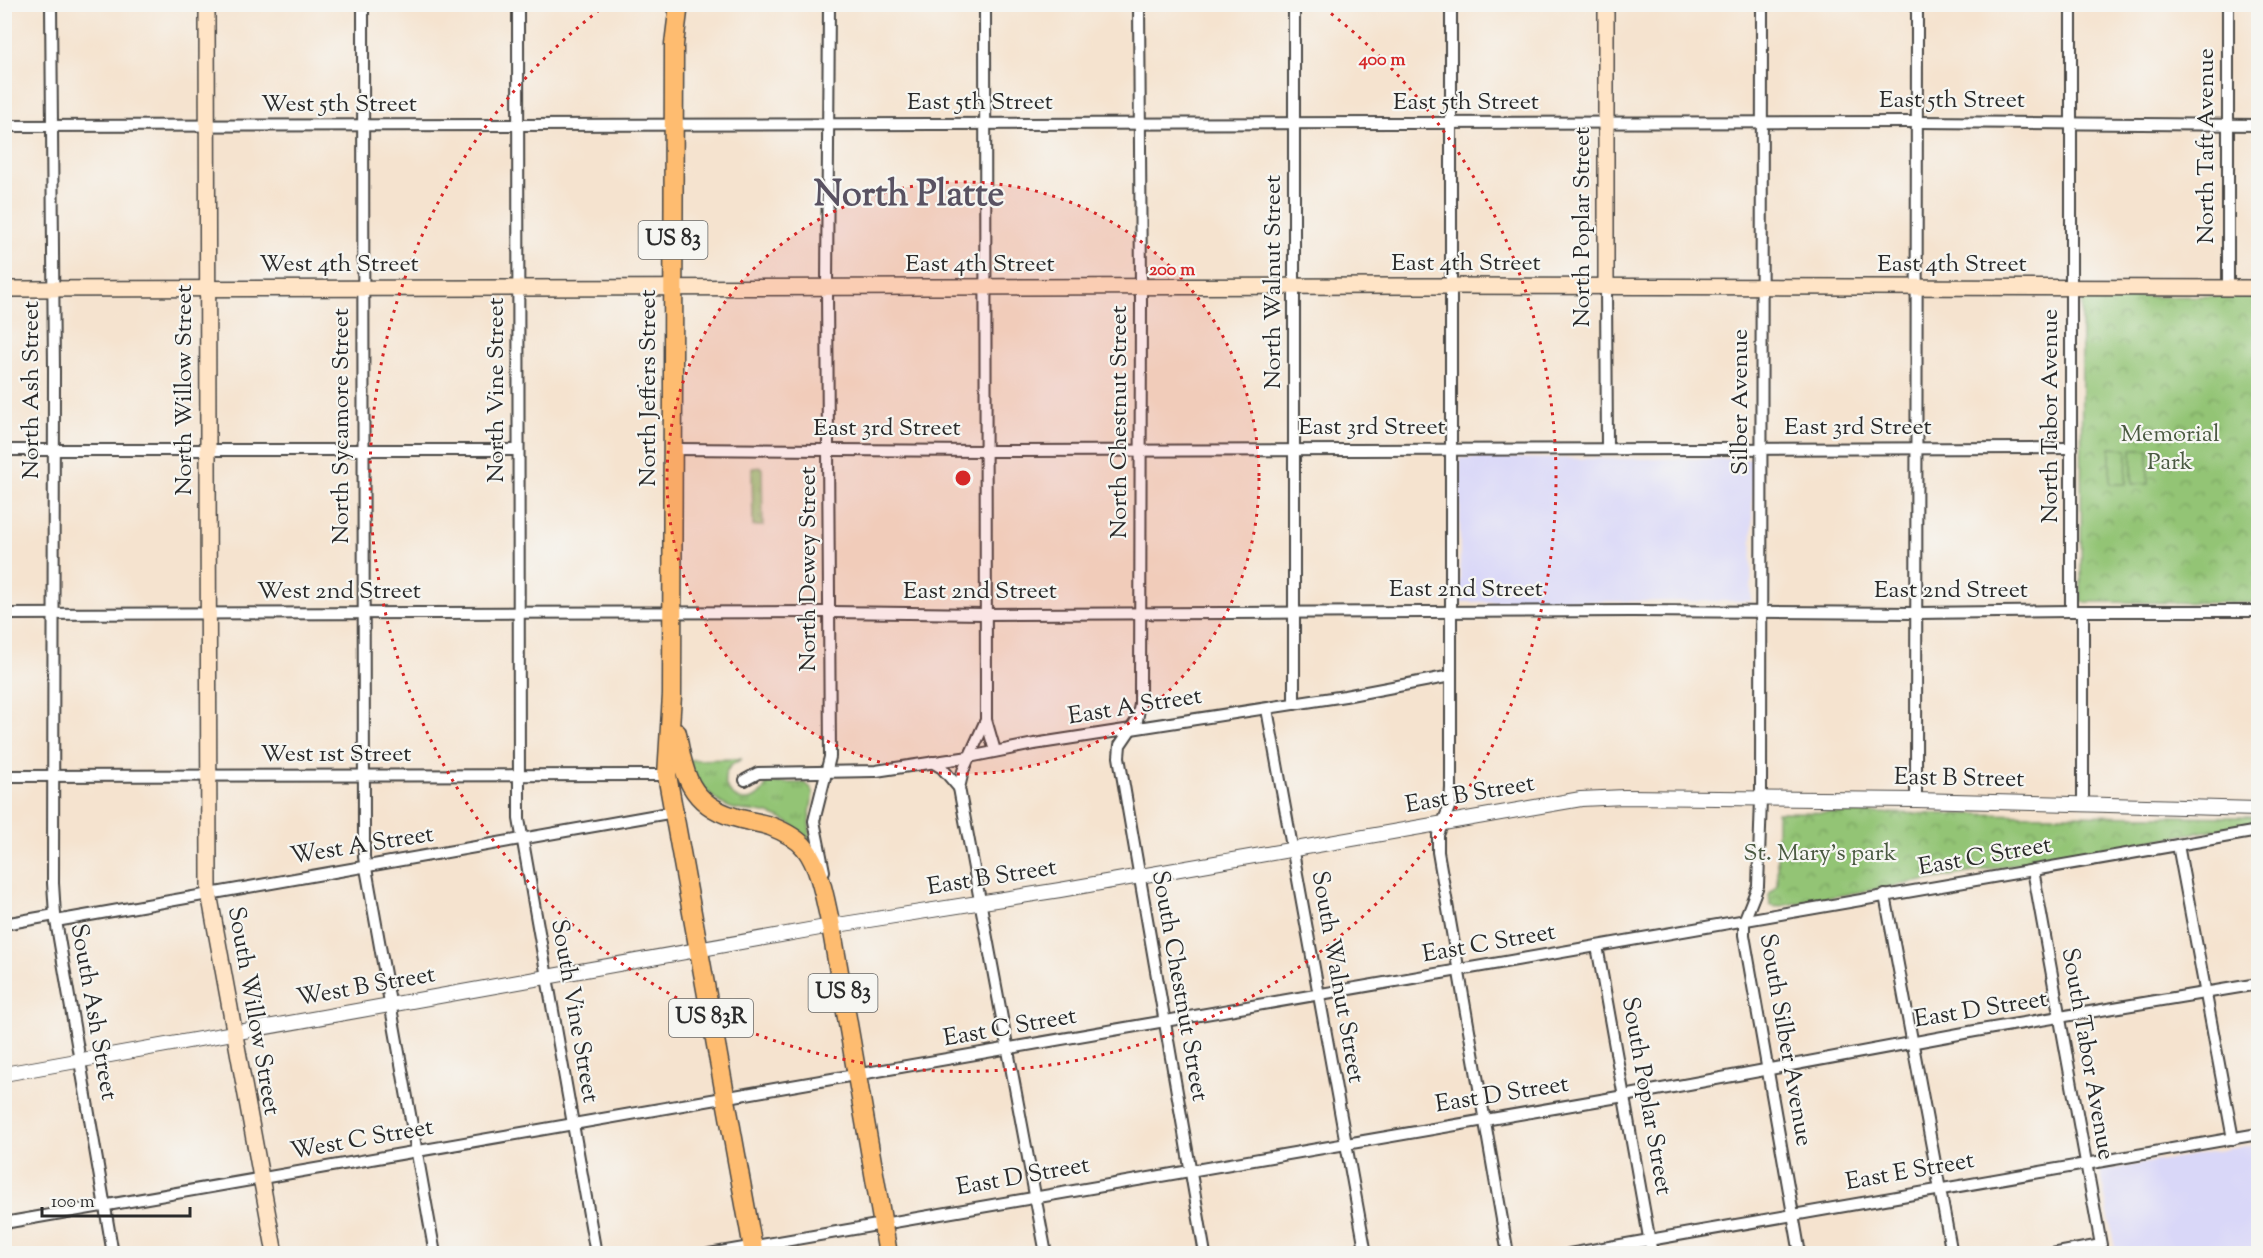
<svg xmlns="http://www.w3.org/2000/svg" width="2263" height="1258" font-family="'Sorts Mill Goudy',serif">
<defs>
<pattern id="grass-tufts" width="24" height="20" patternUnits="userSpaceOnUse" patternTransform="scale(1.5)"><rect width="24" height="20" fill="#93c475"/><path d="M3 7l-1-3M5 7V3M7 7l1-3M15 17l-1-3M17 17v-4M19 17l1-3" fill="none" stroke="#789f60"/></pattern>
<pattern id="park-crowns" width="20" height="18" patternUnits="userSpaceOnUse" patternTransform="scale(1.5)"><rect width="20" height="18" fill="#93c475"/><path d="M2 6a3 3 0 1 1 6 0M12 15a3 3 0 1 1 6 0" fill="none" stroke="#789f60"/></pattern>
</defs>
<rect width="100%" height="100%" fill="#f6f6f2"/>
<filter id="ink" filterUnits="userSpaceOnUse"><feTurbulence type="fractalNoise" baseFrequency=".0167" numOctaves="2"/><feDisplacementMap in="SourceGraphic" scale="12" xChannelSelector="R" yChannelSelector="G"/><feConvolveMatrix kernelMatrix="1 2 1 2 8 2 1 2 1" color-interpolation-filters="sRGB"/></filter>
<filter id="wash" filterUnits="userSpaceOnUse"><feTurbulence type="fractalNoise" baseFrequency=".008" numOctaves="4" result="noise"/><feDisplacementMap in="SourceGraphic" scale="24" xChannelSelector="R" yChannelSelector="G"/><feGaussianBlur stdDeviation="1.35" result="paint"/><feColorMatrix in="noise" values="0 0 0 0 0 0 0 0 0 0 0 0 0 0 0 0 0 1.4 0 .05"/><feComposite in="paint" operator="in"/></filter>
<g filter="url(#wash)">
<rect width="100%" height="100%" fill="#f5e3cf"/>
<!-- built -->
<g fill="#d9d7f8">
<polygon points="1460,458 1753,459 1751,601 1460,602"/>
<polygon points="2258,1144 2258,1253 2116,1253 2100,1171"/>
</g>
<!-- grass -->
<g fill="url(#grass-tufts)" stroke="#5f7850" stroke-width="1.5">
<polygon points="762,467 763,526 753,526 752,468"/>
<path d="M742,759C699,776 748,826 767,783H805L810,787L813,793L809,821L811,841C799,830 788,820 772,815C759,810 744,812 731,808C711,801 694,779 689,760Z"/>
</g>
<!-- park -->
<g fill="url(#park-crowns)" stroke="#5f7850" stroke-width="1.5">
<polygon points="2258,296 2258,603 2081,602 2082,297"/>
<polygon points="1777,812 2252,817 2253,823 1775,907 1770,905 1769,894 1777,885"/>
</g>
<!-- garden -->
<g fill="#93c475" stroke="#5f7850" stroke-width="1.5">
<polygon points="2110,448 2127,449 2126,484 2110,484"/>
<rect x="2132" y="449" width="16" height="35"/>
</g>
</g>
<g filter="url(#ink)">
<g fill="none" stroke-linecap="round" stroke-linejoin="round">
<defs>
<g id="minor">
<polyline points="51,4 54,371 53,883 55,915 113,1254"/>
<polyline points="363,4 364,857 435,1254"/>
<polyline points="518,4 519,819 596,1254"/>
<polyline points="985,4 986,720 963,771 959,788 1046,1254"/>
<polyline points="1139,4 1141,288 1140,704 1137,720 1120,745 1119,757 1205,1254"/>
<polyline points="1451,4 1451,788 1450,805 1438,835 1438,852 1508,1254"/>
<polyline points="1762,4 1761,799 1758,886 1744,921 1744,935 1800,1254"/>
<polyline points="2228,4 2228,288"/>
<polyline points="4,126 1917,122 2258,125"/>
<polyline points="1606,287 1607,448"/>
<polyline points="673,449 984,451 2072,448"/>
<polyline points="4,450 518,450"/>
<polyline points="2071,611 2071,4"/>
<polyline points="4,614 830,612 985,614 1632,611 1917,613 2071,611 2258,611"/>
<polyline points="1294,704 1294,4"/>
<polyline points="1267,709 1366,1254"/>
<polyline points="986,720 995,751"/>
<polyline points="932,762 942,768 959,788"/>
<polyline points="4,776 667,775"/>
<polyline points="745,780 758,773 876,771 969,757 1034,744 1345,696 1451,676"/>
<polyline points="1916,800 1917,4"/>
<polyline points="2083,804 2083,611"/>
<polyline points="2178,845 2233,1139"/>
<polyline points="2033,870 2101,1245 2052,1254"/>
<polyline points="824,871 814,821 830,757 827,287 829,4"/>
<polyline points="1885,895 1952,1254"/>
<polyline points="56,921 674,812"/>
<polyline points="4,924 55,915"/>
<polyline points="1597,946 1652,1254"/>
<polyline points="4,1223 2258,831"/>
<polyline points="709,1254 1624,1096 1975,1031 2258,984"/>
<polyline points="1569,1254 2258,1134"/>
</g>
<polyline id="tertiary" points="4,1074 831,926 1060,890 1581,799 1625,797 1916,800 2258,809"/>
<g id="secondary">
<polyline points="207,4 209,893 275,1254"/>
<polyline points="1606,287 1606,4"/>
<polyline points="4,289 1435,286 2258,288"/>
</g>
<g id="trunk">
<polyline points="679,4 674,44 672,695 667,775 754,1254"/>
<path d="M677,733C683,774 690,804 734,817C746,821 758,822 770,826C783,831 796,837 805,848C821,869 825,901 831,926L888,1254"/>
</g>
</defs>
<!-- minor casing -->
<use href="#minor" stroke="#494744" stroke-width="14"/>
<!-- tertiary casing -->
<use href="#tertiary" stroke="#494744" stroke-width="16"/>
<!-- secondary casing -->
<use href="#secondary" stroke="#494744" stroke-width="18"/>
<!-- trunk casing -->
<use href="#trunk" stroke="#494744" stroke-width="21"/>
<!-- minor -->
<use href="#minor" stroke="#fff" stroke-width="10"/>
<!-- tertiary -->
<use href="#tertiary" stroke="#fff" stroke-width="14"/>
<!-- secondary -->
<use href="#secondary" stroke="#ffe4c6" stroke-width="15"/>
<!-- trunk -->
<use href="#trunk" stroke="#febc70" stroke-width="18"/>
</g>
</g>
<!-- distance rings -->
<circle cx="963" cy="478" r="296" fill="#d62828" fill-opacity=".12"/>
<g fill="none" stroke="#d62828" stroke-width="3" stroke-dasharray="3 6">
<circle cx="963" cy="478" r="296"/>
<path d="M1324 8A593 593 0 1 1 602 8"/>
</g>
<g text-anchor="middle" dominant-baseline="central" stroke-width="4.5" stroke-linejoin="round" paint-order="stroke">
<!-- shield labels -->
<g fill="#f6f6f2" stroke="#686867" stroke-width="1.5">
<rect x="638.5" y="221" width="69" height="38" rx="4.5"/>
<rect x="808.5" y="974" width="69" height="38" rx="4.5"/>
<rect x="669" y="999" width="84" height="38" rx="4.5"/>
</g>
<g font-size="22" font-weight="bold" fill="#2b2b2b">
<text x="673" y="240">US 83</text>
<text x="843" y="993">US 83</text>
<text x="711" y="1018">US 83R</text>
</g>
<!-- street labels -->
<g font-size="24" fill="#2b2b2b" stroke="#f6f6f2">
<text x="1952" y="101">East 5th Street</text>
<text x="980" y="103">East 5th Street</text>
<text x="1466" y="103">East 5th Street</text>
<text x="339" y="105">West 5th Street</text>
<text transform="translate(2207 146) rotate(-90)">North Taft Avenue</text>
<text transform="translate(1583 227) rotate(-90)">North Poplar Street</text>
<text x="1466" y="264">East 4th Street</text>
<text x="339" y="265">West 4th Street</text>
<text x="980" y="265">East 4th Street</text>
<text x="1952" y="265">East 4th Street</text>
<text transform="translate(1274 282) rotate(-90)">North Walnut Street</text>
<text transform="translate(649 388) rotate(-90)">North Jeffers Street</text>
<text transform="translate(32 390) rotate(-90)">North Ash Street</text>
<text transform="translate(185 390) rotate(-90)">North Willow Street</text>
<text transform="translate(497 390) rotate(-90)">North Vine Street</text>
<text transform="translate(1741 402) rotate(-90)">Silber Avenue</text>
<text transform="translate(2051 416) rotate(-90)">North Tabor Avenue</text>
<text transform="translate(1120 422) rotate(-90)">North Chestnut Street</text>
<text transform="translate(342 426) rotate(-90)">North Sycamore Street</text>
<text x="1372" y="428">East 3rd Street</text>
<text x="1858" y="428">East 3rd Street</text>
<text x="887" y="429">East 3rd Street</text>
<text transform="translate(809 569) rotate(-90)">North Dewey Street</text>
<text x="1466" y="590">East 2nd Street</text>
<text x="1951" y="591">East 2nd Street</text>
<text x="339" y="592">West 2nd Street</text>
<text x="980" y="592">East 2nd Street</text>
<text transform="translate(1135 707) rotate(-9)">East A Street</text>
<text x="336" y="755">West 1st Street</text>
<text transform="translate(1959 779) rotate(1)">East B Street</text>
<text transform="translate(1470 795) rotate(-10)">East B Street</text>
<text transform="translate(362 846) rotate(-9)">West A Street</text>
<text transform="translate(1985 857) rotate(-10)">East C Street</text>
<text transform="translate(992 878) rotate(-9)">East B Street</text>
<text transform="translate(1489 944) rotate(-10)">East C Street</text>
<text transform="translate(1337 977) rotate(80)">South Walnut Street</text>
<text transform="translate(1179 986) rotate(80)">South Chestnut Street</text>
<text transform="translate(366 987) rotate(-10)">West B Street</text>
<text transform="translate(1981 1010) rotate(-9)">East D Street</text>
<text transform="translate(253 1011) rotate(80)">South Willow Street</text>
<text transform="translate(574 1011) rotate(80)">South Vine Street</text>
<text transform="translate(93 1012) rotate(80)">South Ash Street</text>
<text transform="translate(1010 1028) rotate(-10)">East C Street</text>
<text transform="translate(1785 1040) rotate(80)">South Silber Avenue</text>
<text transform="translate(2087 1054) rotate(80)">South Tabor Avenue</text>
<text transform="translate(1502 1095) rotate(-9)">East D Street</text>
<text transform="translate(1646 1096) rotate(80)">South Poplar Street</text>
<text transform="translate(362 1140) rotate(-10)">West C Street</text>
<text transform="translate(1910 1172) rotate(-10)">East E Street</text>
<text transform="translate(1023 1177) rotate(-10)">East D Street</text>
</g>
<!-- park labels -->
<g font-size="24" fill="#4a5941" stroke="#f6f6f2">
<text x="2170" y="435">Memorial<tspan x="2170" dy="28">Park</tspan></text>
<text x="1820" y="854">St. Mary's park</text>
</g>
<!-- town labels -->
<g font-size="36" font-weight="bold" fill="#595262" stroke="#f6f6f2">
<text x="909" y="196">North Platte</text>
</g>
</g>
<circle cx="963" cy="478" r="9" fill="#d62828" stroke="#f6f6f2" stroke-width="3"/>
<g font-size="18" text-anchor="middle" font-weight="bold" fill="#d62828" stroke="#f6f6f2" stroke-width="4.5" stroke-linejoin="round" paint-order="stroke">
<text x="1382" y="65">400 m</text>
<text x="1172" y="275">200 m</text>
</g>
<!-- margin -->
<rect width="2263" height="1258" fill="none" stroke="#f6f6f2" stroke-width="24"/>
<!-- scale -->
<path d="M42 1207v9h148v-9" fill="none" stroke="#2b2b2b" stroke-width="3"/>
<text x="51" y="1207" font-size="18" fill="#2b2b2b" stroke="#f6f6f2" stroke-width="4.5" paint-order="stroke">100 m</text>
</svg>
